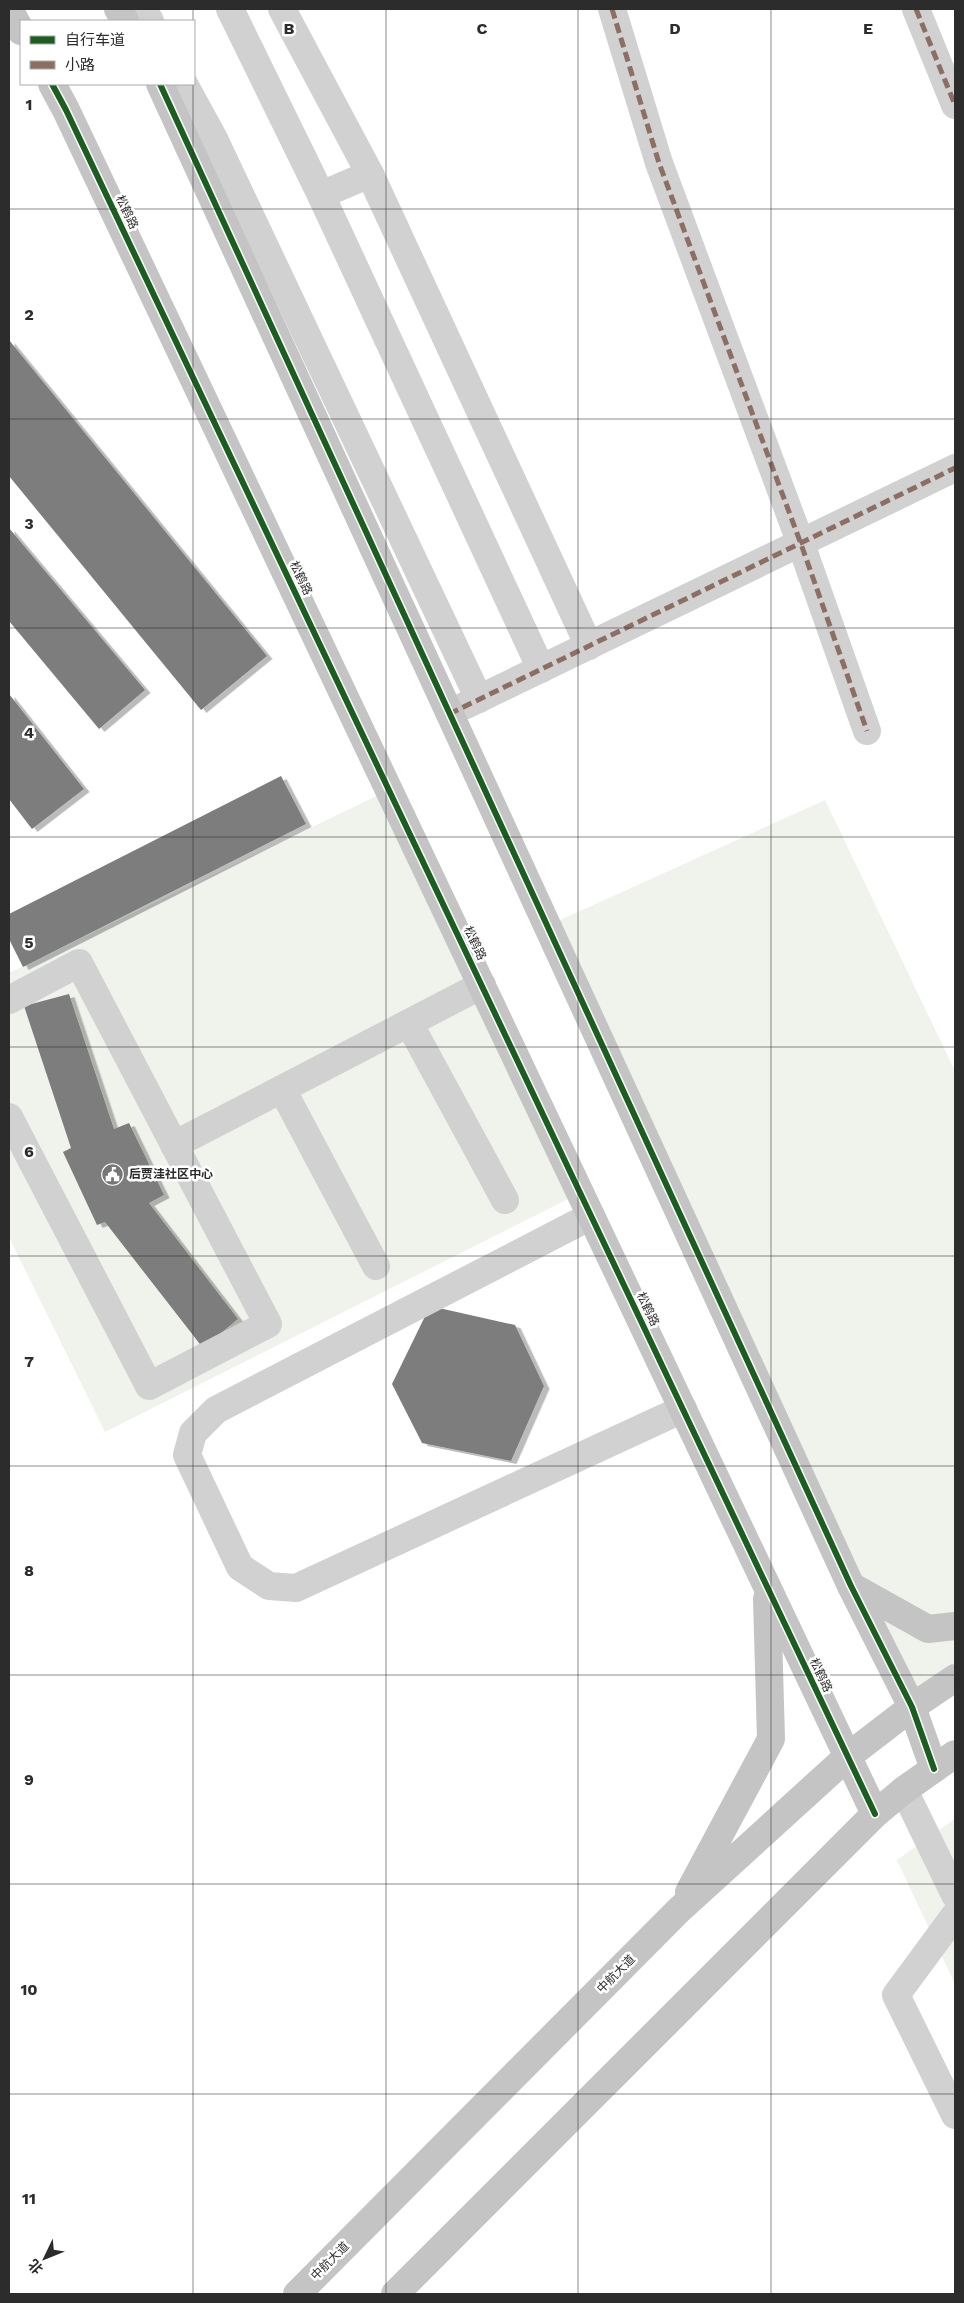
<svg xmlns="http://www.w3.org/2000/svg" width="964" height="2303" font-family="'Work Sans','Noto Sans SC',sans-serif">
<defs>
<filter id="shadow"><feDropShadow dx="5.5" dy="3" stdDeviation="0" flood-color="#0004"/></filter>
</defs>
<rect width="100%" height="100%" fill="#fff"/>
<!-- green -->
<g fill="#eff3eb">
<polygon points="389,790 580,1193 105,1432 9,1237 9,973"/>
<polygon points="825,800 955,1071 955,1678 912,1707 547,926"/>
<polygon points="955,1819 955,1984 897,1860"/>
</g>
<!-- building -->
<g fill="#7d7d7d" filter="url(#shadow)">
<polygon points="9,340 267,656 201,710 9,476"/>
<polygon points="9,528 145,690 99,729 9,621"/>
<polygon points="9,694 84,789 32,829 9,799"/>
<polygon points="281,776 306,824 23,967 9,939 9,914"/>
<polygon points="69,994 114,1129 129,1123 164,1195 149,1203 238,1319 203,1348 105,1222 97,1225 63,1152 71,1148 24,1006"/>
<polygon points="430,1306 515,1325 544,1386 511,1461 422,1443 392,1384"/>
</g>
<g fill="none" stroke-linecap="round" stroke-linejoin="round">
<!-- minor -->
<g stroke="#d1d1d1" stroke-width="28">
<polyline points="143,9 150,21"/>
<polyline points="230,9 321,195"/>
<polyline points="282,9 370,174"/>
<polyline points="612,9 659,163 801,544 867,731"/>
<polyline points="916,9 955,105"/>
<polyline points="184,84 214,139 479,699"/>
<polyline points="541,669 321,195 370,174 589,646"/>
<polyline points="464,706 955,468"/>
<polyline points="9,1000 79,963 268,1324 149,1386 9,1117"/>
<polyline points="409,1023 505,1200"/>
<polyline points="282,1089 376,1266"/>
<polyline points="174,1145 482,985"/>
<polyline points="591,1216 216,1410 193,1433 187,1455 240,1567 269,1586 296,1588 683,1409"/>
<polyline points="904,1790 955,1895"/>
<polyline points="955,1915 896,1995 955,2115"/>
</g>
<!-- major -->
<g stroke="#c4c4c4" stroke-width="28">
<polyline points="9,9 21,31"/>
<polyline points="118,9 125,21"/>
<polyline points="52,84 66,110 875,1814"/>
<polyline points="160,84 851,1586 912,1707 934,1769"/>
<polyline points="851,1586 928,1629 955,1626"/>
<polyline points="689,1892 771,1739 767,1599"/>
<polyline points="297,2294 679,1910 847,1757 912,1707 955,1678"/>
<polyline points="395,2294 875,1814 904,1790 955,1754"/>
</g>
<!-- quiet -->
<g stroke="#8d6e63" stroke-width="5" stroke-dasharray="10 5" stroke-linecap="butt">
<polyline points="612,9 659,163 801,544 867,731"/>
<polyline points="916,9 955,105"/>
<polyline points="449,714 955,468"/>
</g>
<defs>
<g id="cycleway">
<polyline points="52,84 66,110 875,1814"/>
<polyline points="160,84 851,1586 912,1707 934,1769"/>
</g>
</defs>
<!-- cycleway casing -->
<use href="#cycleway" stroke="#fff" stroke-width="9"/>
<!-- cycleway -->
<use href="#cycleway" stroke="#1b5e20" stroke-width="6"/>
</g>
<!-- grid -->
<path fill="none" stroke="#2c2c2c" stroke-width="1" stroke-opacity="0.55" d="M193,9V21M386,9V2294M578,9V2294M771,9V2294M193,84V2294M9,209H955M9,419H955M9,628H955M9,837H955M9,1047H955M9,1256H955M9,1466H955M9,1675H955M9,1884H955M9,2094H955"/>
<!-- icons -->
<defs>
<symbol id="civic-disc" viewBox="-11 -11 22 22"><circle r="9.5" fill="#767676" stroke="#fff"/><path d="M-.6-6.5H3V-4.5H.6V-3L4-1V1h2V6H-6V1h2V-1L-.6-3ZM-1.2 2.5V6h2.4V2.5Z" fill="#fff"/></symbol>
</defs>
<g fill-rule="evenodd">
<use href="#civic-disc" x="100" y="1162" width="25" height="25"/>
</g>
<g text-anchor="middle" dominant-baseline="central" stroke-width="5" stroke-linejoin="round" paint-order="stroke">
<!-- street labels -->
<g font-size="12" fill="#2c2c2c" stroke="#fff">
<text transform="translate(127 212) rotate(65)">松鹤路</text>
<text transform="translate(301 578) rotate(65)">松鹤路</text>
<text transform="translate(475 943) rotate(65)">松鹤路</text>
<text transform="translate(648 1309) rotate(65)">松鹤路</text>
<text transform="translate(821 1675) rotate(65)">松鹤路</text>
<text transform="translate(616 1974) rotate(-45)">中航大道</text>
<text transform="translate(330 2261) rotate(-45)">中航大道</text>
</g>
<!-- poi labels -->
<g font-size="12" font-weight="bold" fill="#2c2c2c" stroke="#fff" text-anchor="start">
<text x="129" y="1174">后贾洼社区中心</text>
</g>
</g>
<g font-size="16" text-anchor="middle" font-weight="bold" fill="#2c2c2c" stroke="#fff" stroke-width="5" stroke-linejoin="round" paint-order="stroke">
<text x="289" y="34">B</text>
<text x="482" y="34">C</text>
<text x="675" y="34">D</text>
<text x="868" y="34">E</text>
<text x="29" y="110">1</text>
<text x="29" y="320">2</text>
<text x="29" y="529">3</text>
<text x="29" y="738">4</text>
<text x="29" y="948">5</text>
<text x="29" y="1157">6</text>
<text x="29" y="1367">7</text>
<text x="29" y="1576">8</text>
<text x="29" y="1785">9</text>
<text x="29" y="1995">10</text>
<text x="29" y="2204">11</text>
</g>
<!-- border -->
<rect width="964" height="2303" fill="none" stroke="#2c2c2c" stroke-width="20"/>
<!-- legend -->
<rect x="20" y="20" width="175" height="65" fill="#ffffff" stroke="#ababab"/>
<rect x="30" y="36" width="25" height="8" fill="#1b5e20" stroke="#ababab"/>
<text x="65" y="45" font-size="15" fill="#2c2c2c">自行车道</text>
<rect x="30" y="61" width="25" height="8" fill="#8d6e63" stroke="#ababab"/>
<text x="65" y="70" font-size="15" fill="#2c2c2c">小路</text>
<!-- north arrow -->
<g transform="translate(45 2258) rotate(227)" stroke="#ffffff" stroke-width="4" paint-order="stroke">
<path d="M0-4L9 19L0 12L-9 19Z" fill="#2c2c2c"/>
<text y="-8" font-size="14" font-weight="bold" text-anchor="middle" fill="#2c2c2c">北</text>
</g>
</svg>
